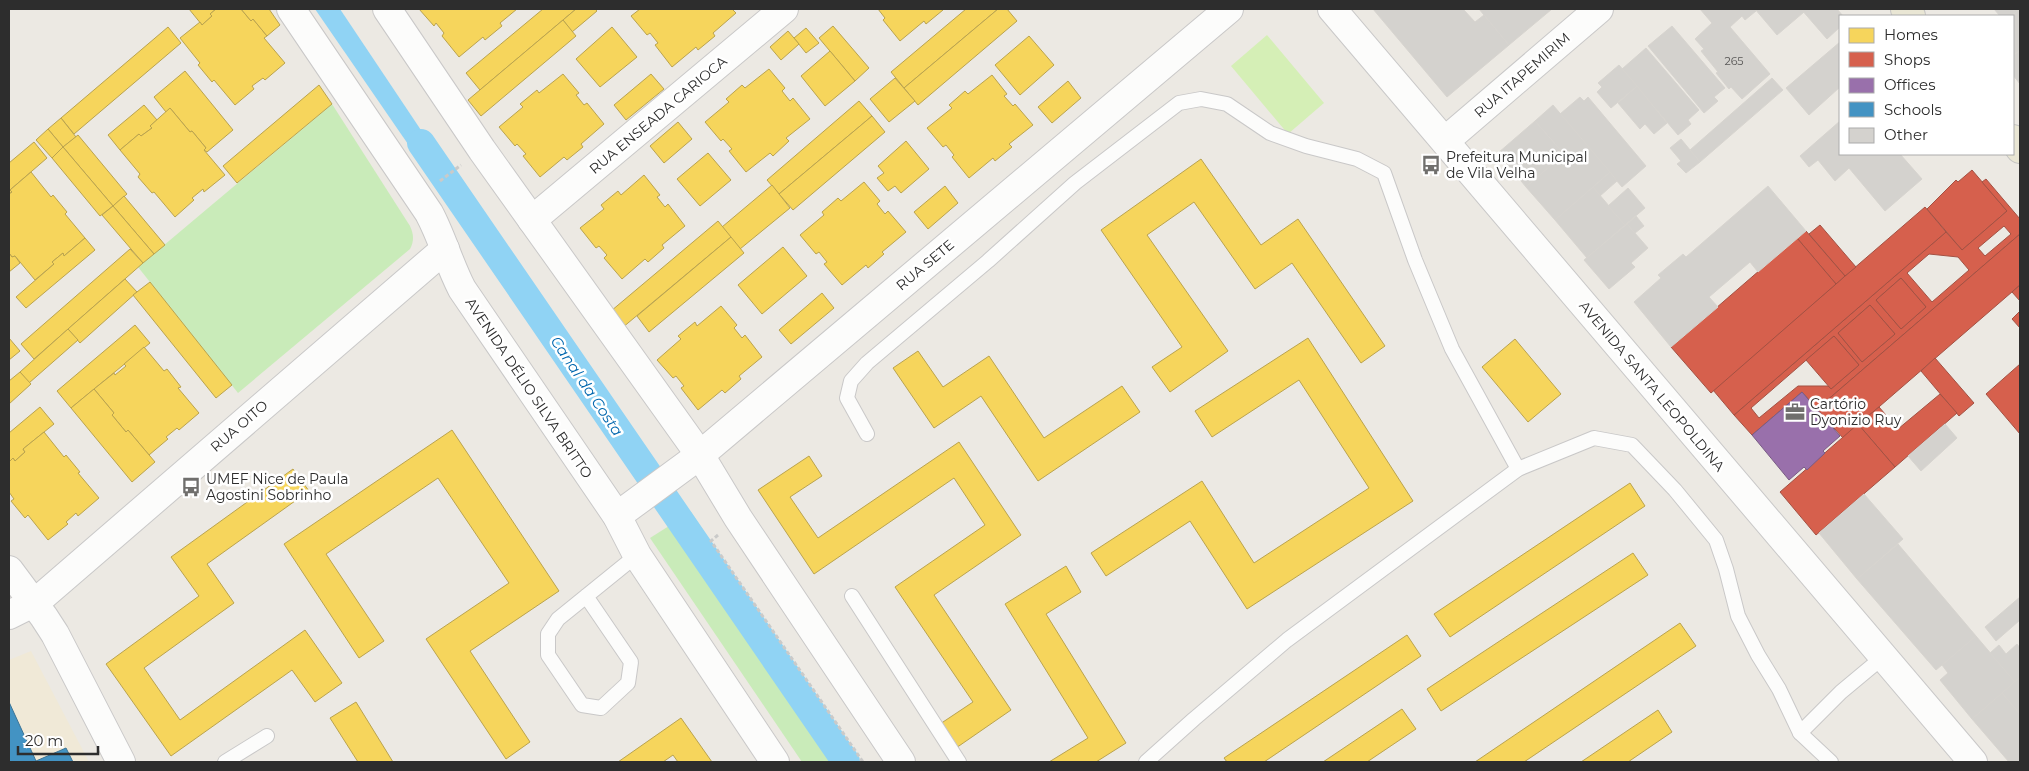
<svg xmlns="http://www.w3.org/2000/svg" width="2029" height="771" font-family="Montserrat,sans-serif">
<rect width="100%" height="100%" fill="#ece9e3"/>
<!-- education -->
<polygon fill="#f0e9d7" points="31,651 89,762 9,762 9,660"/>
<!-- green -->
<g fill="#c9ebb9">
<path d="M332,104L410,226C414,235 414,241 410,249L238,393L138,267Z"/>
<polygon points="691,512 857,762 802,762 650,538"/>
</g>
<!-- pitch -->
<polygon fill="#d5efb6" points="1267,35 1324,103 1288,134 1231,66"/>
<!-- water -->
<polygon fill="#90d3f4" points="315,9 340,9 447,169 432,179"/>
<!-- homes -->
<g fill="#f6d55c" stroke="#baa34e">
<polygon points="189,9 216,9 210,14 212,16 202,25"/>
<polygon points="216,9 241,9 251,21 253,19 267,36 264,38 285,63 265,80 263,78 252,86 254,89 235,105 214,80 212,82 198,65 200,63 180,38 200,22 202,25 212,16 210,14"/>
<polygon points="241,9 269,9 280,25 267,36 253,19 251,21"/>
<polygon points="419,9 517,9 500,23 502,26 485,40 483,37 459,57 442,36 444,33 436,23 434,26"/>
<polygon points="543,9 576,9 480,90 466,73"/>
<polygon points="576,9 595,9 597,11 572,32 563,20"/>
<polygon points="640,9 732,9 736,13 713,33 715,36 698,50 696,47 672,67 655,45 658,43 650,33 647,35 631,16"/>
<polygon points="878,9 942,9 943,10 926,24 924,21 900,41 883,20 885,18"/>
<polygon points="966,9 998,9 904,88 891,72"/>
<polygon points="998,9 1007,9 1017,21 918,105 904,88"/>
<polygon points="563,20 576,36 481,116 468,100"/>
<polygon points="833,26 869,68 855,81 819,38"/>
<polygon points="168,27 181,43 74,134 61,118"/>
<polygon points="612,27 637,57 600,87 576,59"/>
<polygon points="806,28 819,43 806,53 794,38"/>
<polygon points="788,31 799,44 781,60 770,47"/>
<polygon points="1029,36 1054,65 1020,95 995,65"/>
<polygon points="830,51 855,81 825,106 801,76"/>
<polygon points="769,69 785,88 782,91 790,101 793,98 810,119 786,138 789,141 773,156 770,153 746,172 729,151 732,149 723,139 721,141 705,122 729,102 726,99 742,85 745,88"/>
<polygon points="185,71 233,130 207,152 204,150 206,148 192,131 190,132 170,108 166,112 154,97"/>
<polygon points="563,74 579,93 576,95 584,105 587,103 604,124 581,144 583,147 567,160 564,157 540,177 523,156 526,154 517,144 515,146 499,127 523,107 520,104 537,90 539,93"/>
<polygon points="651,74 664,89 626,120 614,105"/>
<polygon points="992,75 1007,94 1004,96 1013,106 1015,104 1033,125 1009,144 1012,147 995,161 993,158 969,178 952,157 954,155 946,145 943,147 927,128 952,108 949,105 965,91 968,94"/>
<polygon points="895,78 915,101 889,122 870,99"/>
<polygon points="1068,81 1081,98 1052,123 1038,107"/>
<polygon points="319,85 332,104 237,183 223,166"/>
<polygon points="859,101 872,116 779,194 767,180"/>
<polygon points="144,105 157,120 150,126 152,128 141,136 139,134 120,150 108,135"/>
<polygon points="170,108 190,132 192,131 206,148 204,150 225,175 204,192 203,189 192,198 194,200 175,217 154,192 152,193 138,177 140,174 120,150 139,134 141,136 152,128 150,126"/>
<polygon points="872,116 885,132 793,210 779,194"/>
<polygon points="61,118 76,137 63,147 48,129"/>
<polygon points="678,122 692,139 664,163 650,146"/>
<polygon points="48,129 63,147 52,158 36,140"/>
<polygon points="78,135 127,194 113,206 63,147"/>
<polygon points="906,141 929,169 901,193 895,186 888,191 877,178 884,173 878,166"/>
<polygon points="34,142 47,158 10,190 12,192 9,194 9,163"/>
<polygon points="63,147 113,206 100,216 52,158"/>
<polygon points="708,153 731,180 700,206 677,179"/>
<polygon points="1201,159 1261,245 1298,219 1385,346 1361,363 1292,263 1255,289 1194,202 1147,235 1228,351 1170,392 1152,367 1182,347 1101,230"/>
<polygon points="31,172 51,197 53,195 67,212 65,214 85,238 64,256 63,253 52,262 54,264 35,280 15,256 12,257 9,253 9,194 12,192 10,190"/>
<polygon points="644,175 660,195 657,197 665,207 668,204 685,226 662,245 664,248 648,262 645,259 622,279 604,258 607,255 599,246 596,248 580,228 604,209 601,205 618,191 621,195"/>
<polygon points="864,182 880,201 877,204 885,214 888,211 906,232 882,252 884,254 868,268 866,265 842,285 824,264 827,262 819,252 816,254 800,235 824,215 822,212 838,198 841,201"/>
<polygon points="772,185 790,208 740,249 722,227"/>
<polygon points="945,186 958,203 928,229 914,212"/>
<polygon points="124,196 165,245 154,254 113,206"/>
<polygon points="113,206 154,254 143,263 102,215"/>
<polygon points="718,221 731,237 622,328 611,311"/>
<polygon points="731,237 744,253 649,332 637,316"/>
<polygon points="85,238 95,250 26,308 16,297 54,264 52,262 63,253 64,256"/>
<polygon points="783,247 807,276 762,314 738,285"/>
<polygon points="130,249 143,263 34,359 21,344"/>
<polygon points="9,253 12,257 15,256 20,263 9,272"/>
<polygon points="125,279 137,292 80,343 68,329"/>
<polygon points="150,282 232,385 216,398 133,295"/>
<polygon points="822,293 834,308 791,344 779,330"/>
<polygon points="721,306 737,325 734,328 742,338 745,335 762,357 739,376 741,379 725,393 722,390 698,410 681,388 684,386 676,376 673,378 657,360 681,339 678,336 695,322 697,326"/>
<polygon points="135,325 150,343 71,408 57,391"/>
<polygon points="68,329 78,340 29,383 20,372"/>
<polygon points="9,338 20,351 9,360"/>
<polygon points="1308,338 1413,501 1247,609 1190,521 1106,576 1091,553 1202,481 1254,563 1369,488 1299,380 1212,437 1195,411"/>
<polygon points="1515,339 1561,394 1528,422 1482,367"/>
<polygon points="144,347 164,371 167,369 181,387 178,388 199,413 179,430 177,428 166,437 168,439 149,455 128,430 126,432 112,415 114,413 94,389 114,373 115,375 126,366 124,364"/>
<polygon points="918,351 943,387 989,356 1044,438 1122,386 1140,412 1038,481 981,396 934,428 893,368"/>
<polygon points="20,372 31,384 9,404 9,381"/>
<polygon points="94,389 114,413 112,415 126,432 128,430 155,462 132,482 71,408"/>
<polygon points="40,407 54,424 23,449 25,452 15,461 13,458 9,462 9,433"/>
<polygon points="452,430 559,591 470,651 530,742 506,759 426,639 509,583 438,478 326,554 384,641 359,658 284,544"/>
<polygon points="44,432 64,457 66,455 80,472 78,473 99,498 78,516 76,513 66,522 68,524 48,540 28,515 25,518 11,501 14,499 9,492 9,462 13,458 15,461 25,452 23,449"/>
<polygon points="959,442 1021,535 934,595 1011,710 956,748 940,724 973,702 895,587 985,525 954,478 814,574 758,490 809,456 822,476 790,497 818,538"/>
<polygon points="293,469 309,491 207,564 234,603 144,668 180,720 305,630 342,683 315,702 292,670 171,756 106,664 199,596 171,557"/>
<polygon points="1630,483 1645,506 1450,637 1434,614"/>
<polygon points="1633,553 1648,575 1441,711 1427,689"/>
<polygon points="1066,566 1081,592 1046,614 1126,743 1096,762 1049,762 1088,738 1005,604"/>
<polygon points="1680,623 1696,646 1524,762 1475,762"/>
<polygon points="1407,635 1421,656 1264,762 1227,762 1224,758"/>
<polygon points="356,702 393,762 358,762 330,718"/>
<polygon points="1402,709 1416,729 1367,762 1323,762"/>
<polygon points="1658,710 1672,732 1628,762 1581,762"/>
<polygon points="681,718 712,762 678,762 673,755 663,762 618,762"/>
</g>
<!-- shops -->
<g fill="#d6604d" stroke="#a35143" fill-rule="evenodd">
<polygon points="1972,170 2007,211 1962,250 1927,209 1956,180 1958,182"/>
<path d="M1986,179L2020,219V234L1817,409L1802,392L1752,435L1734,415L1946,232L1962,250L2007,211L1982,182ZM2004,226L2011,234L1985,256L1978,248ZM1929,254L1958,257L1969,270L1932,302L1907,273ZM1901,278L1926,307L1901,329L1876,300ZM1870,305L1895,334L1862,362L1838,333ZM1834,336L1859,365L1831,389L1828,386H1798L1759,418L1751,408Z"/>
<polygon points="1925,207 1946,232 1734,415 1713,390"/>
<polygon points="1820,225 1856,267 1845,276 1809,234"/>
<polygon points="1806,231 1845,276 1836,284 1797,238"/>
<polygon points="2020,234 2020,285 1843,438 1817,409"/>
<polygon points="1797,238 1836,284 1711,393 1671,347"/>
<polygon points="1901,278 1926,307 1901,329 1876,300"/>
<polygon points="2020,285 2020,301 2012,292"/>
<polygon points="1870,305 1895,334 1862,362 1838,333"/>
<polygon points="2020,311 2020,328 2012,319"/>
<polygon points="1834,336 1859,365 1831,389 1806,360"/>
<polygon points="1935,358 1974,403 1959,416 1921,371"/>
<polygon points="2020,364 2020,434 1986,394"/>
<polygon points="1940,394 1957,413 1895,467 1858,424 1879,407 1898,429"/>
<polygon points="1858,424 1895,467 1816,535 1780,492"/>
</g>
<!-- offices -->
<polygon fill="#9970ab" stroke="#795c85" points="1802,392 1840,436 1823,451 1825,453 1807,470 1804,467 1789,480 1752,435"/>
<!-- schools -->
<g fill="#4393c3" stroke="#3c7496">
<polygon points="9,702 36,761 34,762 9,762"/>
<polygon points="66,748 73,762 34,762 36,761"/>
</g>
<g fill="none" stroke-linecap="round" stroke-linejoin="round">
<!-- canal -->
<polyline stroke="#90d3f4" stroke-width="28" points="421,143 846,762"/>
</g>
<!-- building -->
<g fill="#d4d2ce" stroke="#d7d4cf">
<polygon points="1373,9 1463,9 1475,22 1484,15 1509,45 1447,97"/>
<polygon points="1479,9 1552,9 1509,45"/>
<polygon points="1700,9 1755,9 1756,11 1745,20 1742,16 1730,27 1770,74 1742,99 1731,87 1729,89 1716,73 1718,72 1701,51 1704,49 1695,39 1712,23"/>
<polygon points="1755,9 1801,9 1804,12 1777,35"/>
<polygon points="1801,9 1837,9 1843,16 1840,16 1840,27 1827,39"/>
<polygon points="1994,9 2020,9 2011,16 2000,16"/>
<polygon points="2020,9 2020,50 2014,55 2011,16"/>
<polygon points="1672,26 1725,88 1714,97 1718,101 1704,113 1648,46"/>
<polygon points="1840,42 1840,87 1809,115 1786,88"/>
<polygon points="1646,48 1699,110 1688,120 1691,124 1678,135 1622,69"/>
<polygon points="2020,50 2020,84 2013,75 2013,56"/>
<polygon points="1619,65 1637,86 1611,108 1597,92 1602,87 1598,83"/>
<polygon points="1772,78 1783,90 1700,162 1690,150"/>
<polygon points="1637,86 1667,123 1654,134 1645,124 1640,129 1618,103"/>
<polygon points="1580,97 1584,101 1588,97 1646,166 1622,187 1560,114"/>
<polygon points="1553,105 1610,172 1555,220 1526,187 1564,154 1535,121"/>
<polygon points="1535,121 1564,154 1526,187 1498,153"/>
<polygon points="1840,121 1840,154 1900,154 1922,179 1885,211 1849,168 1835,181 1818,160 1809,167 1800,156"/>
<polygon points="1681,139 1700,162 1686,173 1677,164 1681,161 1670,148"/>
<polygon points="1610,172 1617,181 1600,196 1593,187"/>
<polygon points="1768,186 1806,231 1758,272 1750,262 1709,297 1718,307 1671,347 1634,302 1661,278 1658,275 1683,254 1686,257"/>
<polygon points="1593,187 1625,225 1587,258 1555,220"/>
<polygon points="1628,188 1645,208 1625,225 1608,206"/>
<polygon points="1636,216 1644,226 1635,233 1627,224"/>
<polygon points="1627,224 1648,248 1631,263 1635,267 1609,289 1584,260"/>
<polygon points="1945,424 1957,438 1921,471 1908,456"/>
<polygon points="1864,494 1903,539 1857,579 1819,533"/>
<polygon points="1898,544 1976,636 1936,670 1857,579"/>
<polygon points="2020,597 2020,620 1996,641 1985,627"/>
<polygon points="1976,636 2015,682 1972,719 1940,680 1948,673 1942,665"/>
<polygon points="2017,644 2020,648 2020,677 2015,682 1990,653 1999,645 2006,654"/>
<polygon points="2020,677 2020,714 2002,693"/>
<polygon points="2002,693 2020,714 2020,762 2009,762 1972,719"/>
</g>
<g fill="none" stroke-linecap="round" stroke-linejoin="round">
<defs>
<g id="lane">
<polyline points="867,434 847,398 851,381 867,363 988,261 1075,183 1179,103 1201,99 1227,104 1270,133 1306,146 1357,159 1384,173 1415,260 1452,349 1518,469"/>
<polyline points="586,596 631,662 628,683 601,708 582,705 548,655 548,634 558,619 637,555"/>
<polyline points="852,596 959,762"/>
<polyline points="1800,733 1831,762"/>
<polyline points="225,762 267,736"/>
<polyline points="1146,762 1194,719 1287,640 1518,469 1594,438 1632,445 1675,490 1716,540 1726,569 1738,616 1758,655 1779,689 1800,733 1841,692 1883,657"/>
</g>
<g id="street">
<polyline points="387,9 482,150 700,455"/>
<polyline points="1445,141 1599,9"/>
<polyline points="532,220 784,9"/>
</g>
<g id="secondary">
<path d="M291,9L429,213C442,237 449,264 462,289L617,516L637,555L775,762"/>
<polyline points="1332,9 1973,762"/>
<polyline points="700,455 738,518 901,762"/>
<polyline points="617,516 700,455 1229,9"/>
<polyline points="9,570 44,617 55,634 121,762"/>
<polyline points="9,615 33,603 44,595 445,249"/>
</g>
<g id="primary">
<polyline points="1905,9 1911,16"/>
<polyline points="2013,139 2020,149"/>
</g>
</defs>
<!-- lane casing -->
<use href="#lane" stroke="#c9c8c8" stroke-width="16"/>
<!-- street casing -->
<use href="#street" stroke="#c9c8c8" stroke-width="30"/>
<!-- secondary casing -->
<use href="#secondary" stroke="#c9c8c8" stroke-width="30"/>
<!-- primary casing -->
<use href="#primary" stroke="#c6c5c3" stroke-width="30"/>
<!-- path -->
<g stroke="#cacac9" stroke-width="3" stroke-dasharray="4 2.5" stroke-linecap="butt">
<polyline points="440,181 461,165"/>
<polyline points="718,535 711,541 863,762"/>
</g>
<!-- lane -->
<use href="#lane" stroke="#fcfcfb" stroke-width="14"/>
<!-- street -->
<use href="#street" stroke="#fcfcfb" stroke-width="28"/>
<!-- secondary -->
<use href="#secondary" stroke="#fcfcfb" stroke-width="28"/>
<!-- primary -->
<use href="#primary" stroke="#e9e6d4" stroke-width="28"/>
</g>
<!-- icons -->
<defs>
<symbol id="bus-bare" viewBox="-9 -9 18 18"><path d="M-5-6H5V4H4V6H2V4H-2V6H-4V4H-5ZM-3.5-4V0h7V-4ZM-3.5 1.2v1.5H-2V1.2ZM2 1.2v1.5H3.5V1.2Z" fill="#706f6d" stroke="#fff" stroke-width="2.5" paint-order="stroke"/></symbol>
<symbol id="office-bare" viewBox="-9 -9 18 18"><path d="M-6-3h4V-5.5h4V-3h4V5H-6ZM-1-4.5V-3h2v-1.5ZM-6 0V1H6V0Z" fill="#706f6d" stroke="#fff" stroke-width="2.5" paint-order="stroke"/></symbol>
</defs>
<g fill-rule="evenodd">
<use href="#bus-bare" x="1417" y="151" width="28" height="28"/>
<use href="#office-bare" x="1781" y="398" width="28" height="28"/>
<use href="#bus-bare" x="177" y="473" width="28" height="28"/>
</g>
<g text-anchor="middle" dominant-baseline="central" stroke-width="5" stroke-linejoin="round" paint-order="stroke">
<!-- number labels -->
<g font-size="11" fill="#585756">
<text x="1734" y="61">265</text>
</g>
<!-- street labels -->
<g font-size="14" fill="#2d2d2d" stroke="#fff">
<text transform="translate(1522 75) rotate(-41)">RUA ITAPEMIRIM</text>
<text transform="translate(658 115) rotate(-40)">RUA ENSEADA CARIOCA</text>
<text transform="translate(925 265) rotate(-40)">RUA SETE</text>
<text transform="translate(1652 386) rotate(50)">AVENIDA SANTA LEOPOLDINA</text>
<text transform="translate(529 388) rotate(56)">AVENIDA DÉLIO SILVA BRITTO</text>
<text transform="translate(239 426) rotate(-41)">RUA OITO</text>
</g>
<!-- poi labels -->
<g font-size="14" fill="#2d2d2d" stroke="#fff" text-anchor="start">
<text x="1446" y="157">Prefeitura Municipal<tspan x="1446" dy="16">de Vila Velha</tspan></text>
<text x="1810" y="404">Cartório<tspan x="1810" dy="16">Dyonizio Ruy</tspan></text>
<text x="206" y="479">UMEF Nice de Paula<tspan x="206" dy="16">Agostini Sobrinho</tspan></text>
</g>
<!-- water labels -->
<g font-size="15" font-style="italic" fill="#0067ae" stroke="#fff">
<text transform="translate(587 386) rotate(56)">Canal da Costa</text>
</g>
</g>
<!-- border -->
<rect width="2029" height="771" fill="none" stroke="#2d2d2d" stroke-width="20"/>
<!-- legend -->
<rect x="1839" y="15" width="175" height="140" fill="#ffffff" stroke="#ababab"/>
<rect x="1849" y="28" width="25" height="15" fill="#f6d55c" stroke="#ababab"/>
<text x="1884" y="40" font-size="15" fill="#2d2d2d">Homes</text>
<rect x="1849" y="52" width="25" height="15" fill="#d6604d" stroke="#ababab"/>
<text x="1884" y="65" font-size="15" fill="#2d2d2d">Shops</text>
<rect x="1849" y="78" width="25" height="15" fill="#9970ab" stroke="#ababab"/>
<text x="1884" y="90" font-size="15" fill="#2d2d2d">Offices</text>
<rect x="1849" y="102" width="25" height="15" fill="#4393c3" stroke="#ababab"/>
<text x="1884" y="115" font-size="15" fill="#2d2d2d">Schools</text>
<rect x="1849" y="128" width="25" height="15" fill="#d4d2ce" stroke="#ababab"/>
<text x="1884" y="140" font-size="15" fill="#2d2d2d">Other</text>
<!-- scale -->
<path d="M18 746v8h80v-8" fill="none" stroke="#2d2d2d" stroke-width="2.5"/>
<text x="25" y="746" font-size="15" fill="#2d2d2d" stroke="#ffffff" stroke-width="4" paint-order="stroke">20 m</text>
</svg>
